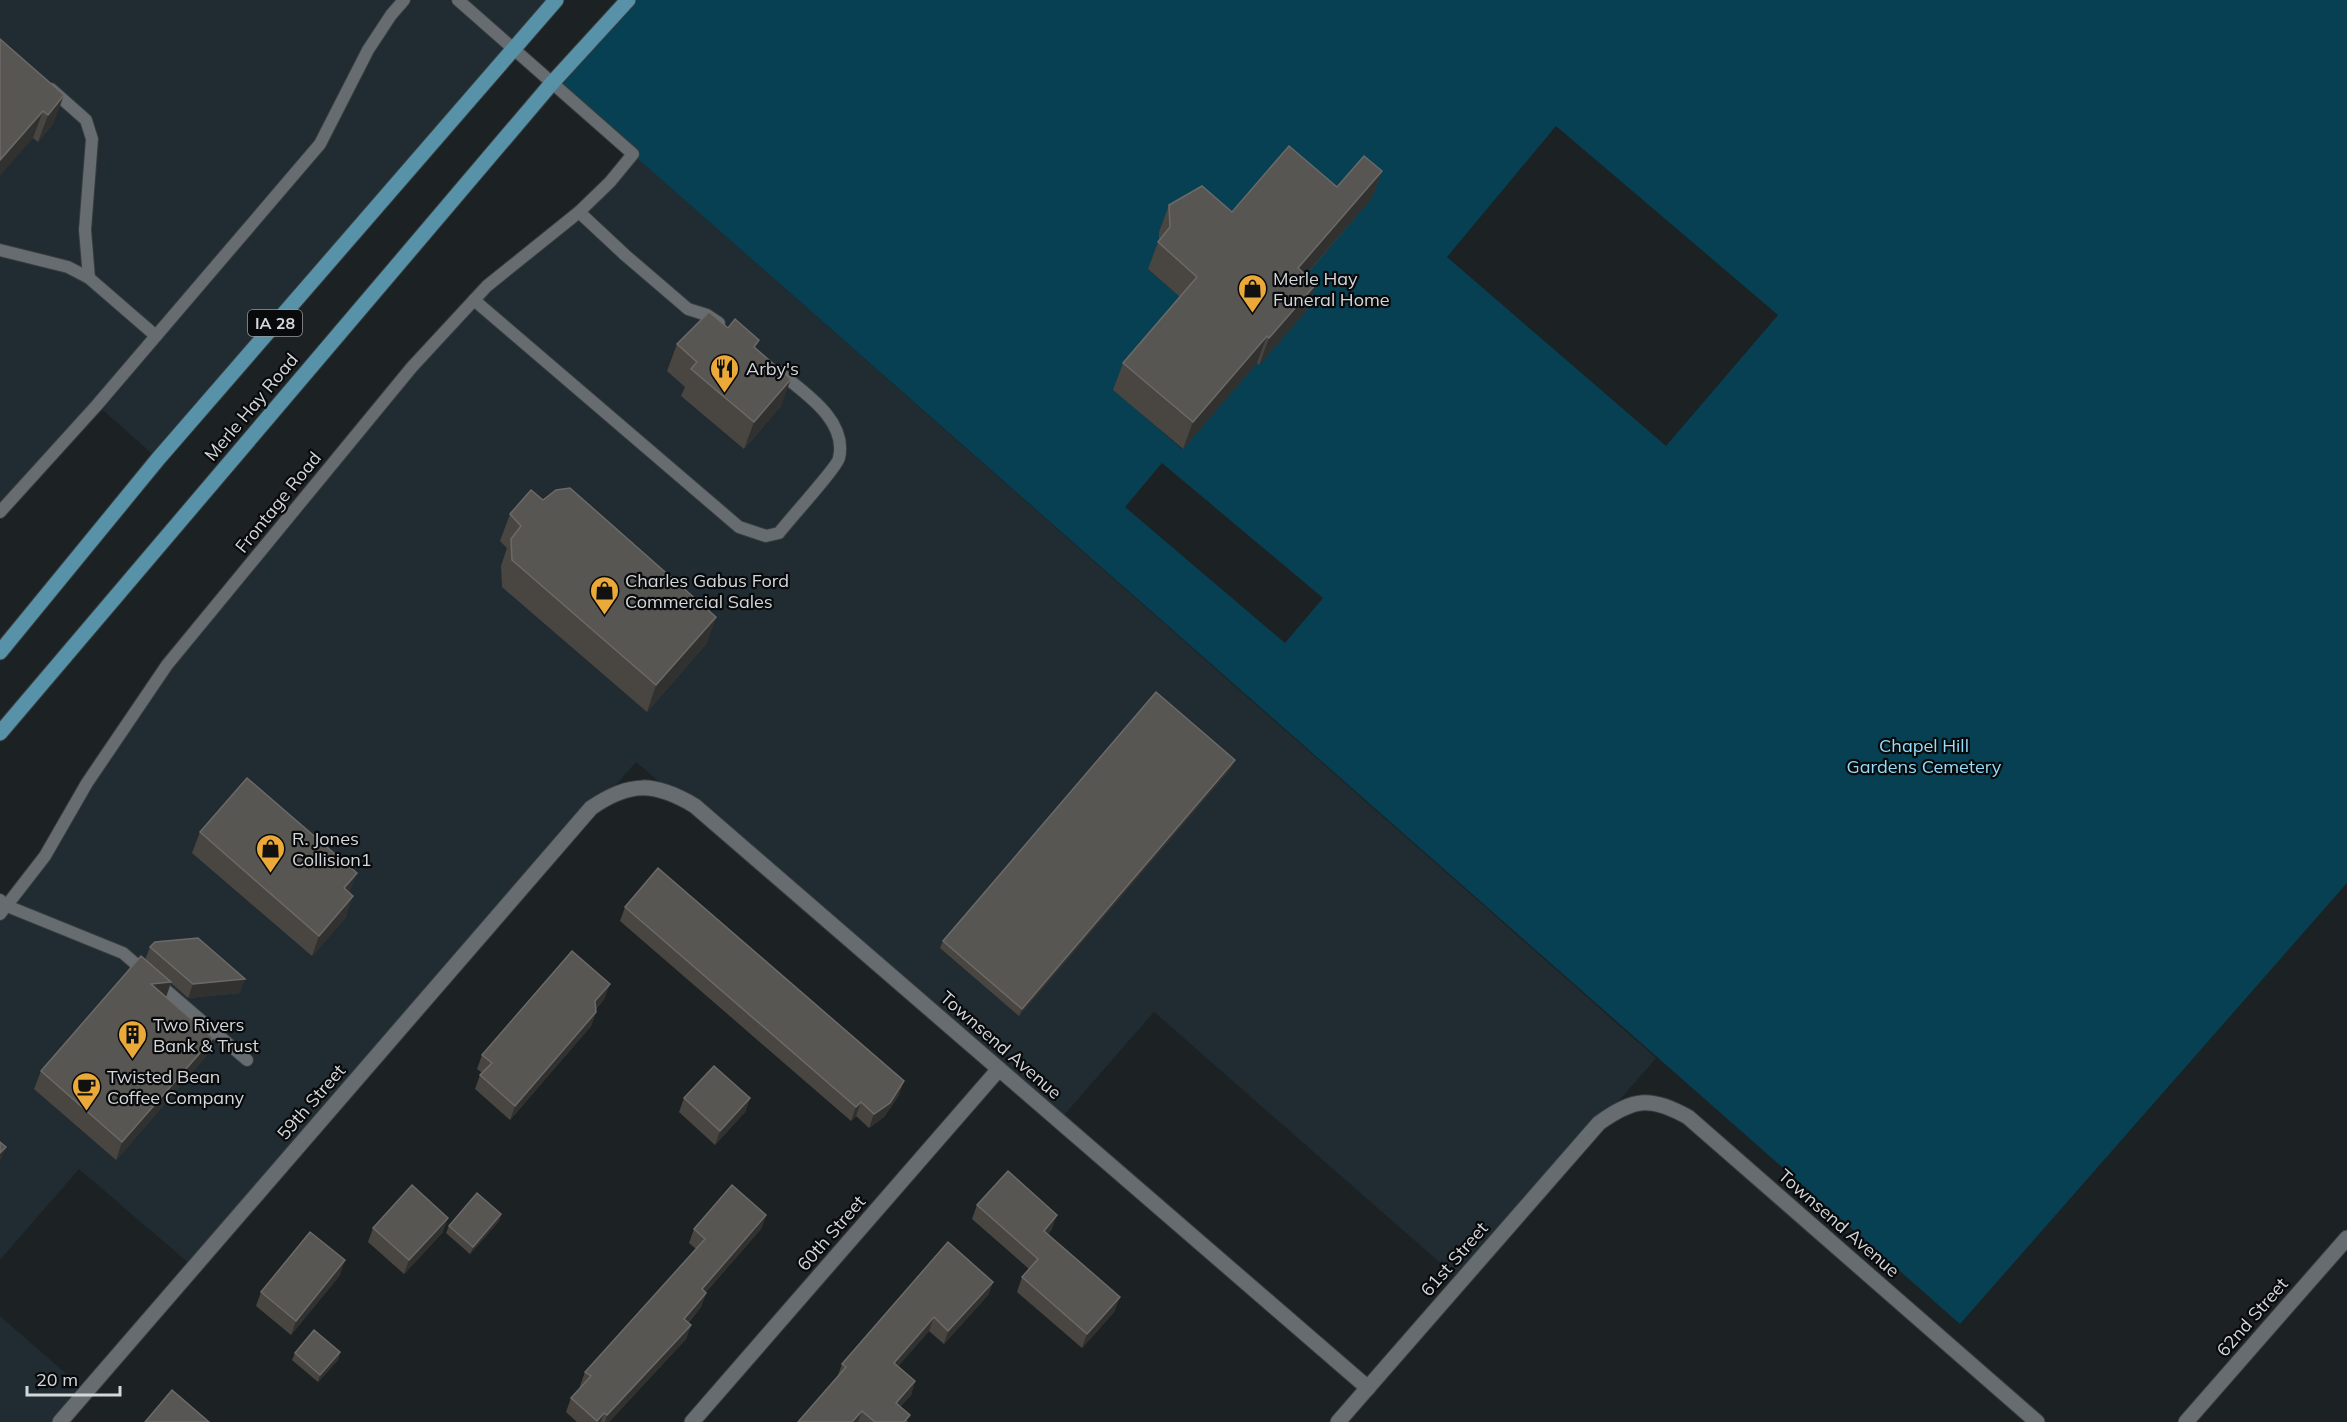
<svg xmlns="http://www.w3.org/2000/svg" width="2347" height="1422" font-family="Mulish,sans-serif">
<rect width="100%" height="100%" fill="#1c2124"/>
<!-- built -->
<g fill="#202c31">
<polygon points="0,0 556,0 158,459 97,405 0,512"/>
<polygon points="633,154 1656,1058 1462,1282 1154,1012 1058,1122 636,762 192,1266 79,1169 0,1260 0,914 167,665 412,367"/>
<polygon points="0,1316 87,1392 61,1422 0,1422"/>
</g>
<!-- green -->
<path fill="#064052" fill-rule="evenodd" d="M628,0H2347V883L1960,1324L552,83ZM1556,126L1778,315L1666,446L1447,257ZM1279,173L1327,214L1354,184L1371,199L1288,295L1306,311L1260,364L1242,349L1229,364L1245,377L1182,449L1114,390L1175,318L1189,328L1201,315L1148,269L1161,254L1159,232L1172,224L1175,227L1190,211L1246,260L1258,246L1235,225ZM1162,463L1323,598L1285,643L1125,507Z"/>
<g fill="none" stroke-linecap="round" stroke-linejoin="round">
<defs>
<g id="lane">
<polyline points="51,89 86,120 92,139 85,230 89,278"/>
<polyline points="579,212 625,255 688,309 707,315 719,323"/>
<polyline points="0,250 68,267 89,278 156,336"/>
<path d="M474,300L739,527L766,536L779,533C788,521 838,466 839,458C848,420 803,392 779,372"/>
<polyline points="0,512 97,405 320,144 368,50 391,15 404,0"/>
<polyline points="0,900 7,906 123,953 247,1060"/>
<polyline points="0,914 45,856 87,783 167,665 412,367 487,286 579,212 610,182 633,154 458,0"/>
</g>
<g id="street">
<path d="M60,1422L591,808C630,781 655,782 695,806L1368,1388"/>
<polyline points="692,1422 999,1069"/>
<path d="M1338,1422L1599,1123C1634,1098 1651,1096 1688,1117L2037,1422"/>
<polyline points="2186,1422 2347,1238"/>
</g>
<g id="primary">
<polyline points="0,652 158,459 556,0"/>
<polyline points="0,733 552,83 628,0"/>
</g>
</defs>
<!-- lane casing -->
<use href="#lane" stroke="#373c3e" stroke-width="14"/>
<!-- street casing -->
<use href="#street" stroke="#373c3e" stroke-width="17"/>
<!-- primary casing -->
<use href="#primary" stroke="#373c3e" stroke-width="17"/>
<!-- lane -->
<use href="#lane" stroke="#666c6f" stroke-width="12"/>
<!-- street -->
<use href="#street" stroke="#666c6f" stroke-width="15"/>
<!-- primary -->
<use href="#primary" stroke="#5792a8" stroke-width="15"/>
</g>
<!-- wall -->
<g fill="#494642">
<polygon points="0,39 54,122 38,142 33,138"/>
<polygon points="1382,171 1372,198 1306,275 1316,284 1306,311 1259,365 1257,363 1183,449 1113,390 1123,363 1180,297 1148,269 1158,242 1159,240 1159,232 1169,205 1232,212 1337,187"/>
<polygon points="728,328 756,349 781,406 744,449 681,396 685,387 667,371 677,344"/>
<polygon points="543,500 716,617 706,644 647,712 502,587 501,566 507,548 500,541 510,514"/>
<polygon points="1232,767 1019,1016 940,948 943,941"/>
<polygon points="200,832 350,893 346,917 312,956 192,853"/>
<polygon points="625,907 899,1095 884,1117 869,1128 856,1116 851,1121 620,921"/>
<polygon points="150,947 240,993 188,998 171,983 166,997 207,1055 116,1160 34,1089 41,1071 145,960"/>
<polygon points="605,998 596,1009 596,1012 591,1026 510,1120 475,1089 480,1075 482,1073 477,1069 482,1055"/>
<polygon points="684,1098 750,1098 745,1112 715,1145 679,1112"/>
<polygon points="977,1205 1052,1229 1048,1234 1115,1311 1082,1348 1017,1292 1022,1277 1029,1269 972,1219"/>
<polygon points="501,1214 499,1221 470,1254 446,1233 449,1226"/>
<polygon points="766,1215 761,1229 706,1292 706,1293 701,1307 688,1323 691,1325 686,1339 609,1422 577,1422 566,1412 571,1398 581,1387 580,1386 585,1372 696,1249 689,1243 694,1229"/>
<polygon points="373,1228 443,1232 404,1274 368,1242"/>
<polygon points="340,1275 291,1335 256,1306 261,1292"/>
<polygon points="993,1282 988,1295 944,1344 929,1331 898,1366 915,1381 911,1395 900,1407 908,1422 798,1422 837,1378 842,1364"/>
<polygon points="340,1352 338,1360 318,1382 292,1360 295,1353"/>
</g>
<!-- shaded-wall -->
<g fill="#31312f">
<polygon points="64,95 54,122 38,142 48,115"/>
<polygon points="43,111 33,138 0,176 0,160"/>
<polygon points="1382,171 1372,198 1288,295 1298,268"/>
<polygon points="1316,284 1306,311 1259,365 1269,338"/>
<polygon points="1267,336 1257,363 1183,449 1193,422"/>
<polygon points="791,379 781,406 744,449 754,422"/>
<polygon points="716,617 706,644 647,712 656,685"/>
<polygon points="1235,760 1232,767 1019,1016 1022,1009"/>
<polygon points="357,873 349,894 344,888"/>
<polygon points="353,896 346,917 312,956 319,936"/>
<polygon points="245,979 240,993 188,998 193,984"/>
<polygon points="171,982 165,1000 151,984"/>
<polygon points="610,984 605,998 590,1015 595,1001"/>
<polygon points="596,1012 591,1026 510,1120 515,1106"/>
<polygon points="213,1038 207,1055 116,1160 122,1142"/>
<polygon points="904,1081 899,1095 884,1117 869,1128 874,1114"/>
<polygon points="750,1098 745,1112 715,1145 720,1131"/>
<polygon points="861,1102 856,1116 851,1121 856,1107"/>
<polygon points="6,1147 0,1162 0,1153"/>
<polygon points="501,1214 499,1221 470,1254 473,1247"/>
<polygon points="766,1215 761,1229 696,1303 702,1289"/>
<polygon points="1057,1215 1052,1229 1038,1245 1044,1231"/>
<polygon points="448,1218 443,1232 404,1274 409,1260"/>
<polygon points="345,1260 340,1275 291,1335 296,1321"/>
<polygon points="993,1282 988,1295 944,1344 948,1331"/>
<polygon points="706,1293 701,1307 678,1333 684,1319"/>
<polygon points="1120,1297 1115,1311 1082,1348 1087,1334"/>
<polygon points="934,1317 929,1331 889,1377 894,1363"/>
<polygon points="691,1325 686,1339 609,1422 605,1422 607,1415"/>
<polygon points="340,1352 338,1360 318,1382 320,1375"/>
<polygon points="915,1381 911,1395 891,1417 896,1403"/>
<polygon points="862,1411 858,1422 852,1422"/>
<polygon points="604,1413 601,1422 596,1422 597,1421"/>
</g>
<!-- building -->
<g fill="#585653" stroke="#6c6a68" stroke-width="1.5">
<polygon points="0,39 64,95 48,115 43,111 0,160"/>
<polygon points="1289,146 1337,187 1364,156 1382,171 1298,268 1316,284 1269,338 1267,336 1193,422 1123,363 1197,277 1158,242 1170,227 1169,205 1202,186 1232,212"/>
<polygon points="709,312 728,328 735,319 759,340 754,347 791,379 754,422 691,369 697,362 677,344"/>
<polygon points="570,488 716,617 656,685 512,560 511,539 521,526 510,514 531,490 543,500 556,490"/>
<polygon points="1156,692 1235,760 1022,1009 943,941"/>
<polygon points="247,778 357,873 344,888 353,896 319,936 200,832"/>
<polygon points="658,868 904,1081 890,1103 874,1114 861,1102 856,1107 625,907"/>
<polygon points="198,938 245,979 193,984 150,947 155,942"/>
<polygon points="572,951 610,984 595,1001 596,1012 515,1106 480,1075 492,1063 482,1055"/>
<polygon points="141,956 171,982 151,984 213,1038 122,1142 41,1071"/>
<polygon points="714,1066 750,1098 720,1131 684,1098"/>
<polygon points="0,1142 6,1147 0,1153"/>
<polygon points="1008,1171 1057,1215 1044,1231 1120,1297 1087,1334 1022,1277 1038,1259 977,1205"/>
<polygon points="412,1185 448,1218 409,1260 373,1228"/>
<polygon points="732,1185 766,1215 702,1289 706,1293 684,1319 691,1325 607,1415 604,1413 597,1421 571,1398 591,1376 585,1372 705,1239 694,1229"/>
<polygon points="477,1193 501,1214 473,1247 449,1226"/>
<polygon points="310,1232 345,1260 296,1321 261,1292"/>
<polygon points="948,1242 993,1282 948,1331 934,1317 894,1363 915,1381 896,1403 910,1415 904,1422 875,1422 862,1411 852,1422 798,1422 846,1367 842,1364"/>
<polygon points="314,1330 340,1352 320,1375 295,1353"/>
<polygon points="172,1390 209,1422 145,1422"/>
</g>
<!-- icons -->
<defs>
<symbol id="shop-pin" viewBox="-11 -11 22 30"><path d="M0 17L-7.5 6A9.5 9.5 0 1 1 7.5 6Z" fill="#eba93a" stroke="#080a0c"/><path d="M-5-2.5h2.3a2.7 3.5 0 0 1 5.4 0H5L5.5 6h-11ZM-1.5-2.5h3a1.5 2.3 0 0 0-3 0Z" fill="#111"/></symbol>
<symbol id="restaurant-pin" viewBox="-11 -11 22 30"><path d="M0 17L-7.5 6A9.5 9.5 0 1 1 7.5 6Z" fill="#eba93a" stroke="#080a0c"/><path d="M-5-6h1v4h1v-4h1v4h1v-4h1v5L-1.5 .5V6h-2V.5L-5-1ZM5-6V6H3V1.5H1.5Q1.5-4 5-6Z" fill="#111"/></symbol>
<symbol id="building-pin" viewBox="-11 -11 22 30"><path d="M0 17L-7.5 6A9.5 9.5 0 1 1 7.5 6Z" fill="#eba93a" stroke="#080a0c"/><path d="M-4-6H4V6H1V3H-1V6H-4ZM-2.5-4.3h1.7v1.8h-1.7ZM.8-4.3h1.7v1.8H.8ZM-2.5-1h1.7V.8h-1.7ZM.8-1h1.7V.8H.8Z" fill="#111"/></symbol>
<symbol id="cafe-pin" viewBox="-11 -11 22 30"><path d="M0 17L-7.5 6A9.5 9.5 0 1 1 7.5 6Z" fill="#eba93a" stroke="#080a0c"/><path d="M-5.5-4.5H6V0H3Q3 3.5 0 3.5H-2.5Q-5.5 3.5-5.5 0ZM3-3.2v2h1.7v-2ZM-6 4.5H4V6H-6Z" fill="#111"/></symbol>
</defs>
<g fill-rule="evenodd">
<use href="#shop-pin" x="1236" y="272" width="33" height="45"/>
<use href="#restaurant-pin" x="708" y="352" width="33" height="45"/>
<use href="#shop-pin" x="588" y="574" width="33" height="45"/>
<use href="#shop-pin" x="254" y="832" width="33" height="45"/>
<use href="#building-pin" x="116" y="1018" width="33" height="45"/>
<use href="#cafe-pin" x="70" y="1070" width="33" height="45"/>
</g>
<g text-anchor="middle" dominant-baseline="central" stroke-width="4.5" stroke-linejoin="round" paint-order="stroke">
<!-- shield labels -->
<rect fill="#080a0c" stroke="#979a9c" stroke-width="1.5" x="248" y="310" width="54" height="26" rx="4.5"/>
<g font-size="16" font-weight="bold" fill="#d4d7d9">
<text x="275" y="323">IA 28</text>
</g>
<!-- poi labels -->
<g font-size="18" fill="#d4d7d9" stroke="#080a0c" text-anchor="start">
<text x="1273" y="278">Merle Hay<tspan x="1273" dy="21">Funeral Home</tspan></text>
<text x="746" y="368">Arby's</text>
<text x="625" y="580">Charles Gabus Ford<tspan x="625" dy="21">Commercial Sales</tspan></text>
<text x="292" y="838">R. Jones<tspan x="292" dy="21">Collision1</tspan></text>
<text x="153" y="1024">Two Rivers<tspan x="153" dy="21">Bank &amp; Trust</tspan></text>
<text x="107" y="1076">Twisted Bean<tspan x="107" dy="21">Coffee Company</tspan></text>
</g>
<!-- street labels -->
<g font-size="18" fill="#d4d7d9" stroke="#080a0c">
<text transform="translate(251 407) rotate(-50)">Merle Hay Road</text>
<text transform="translate(278 502) rotate(-51)">Frontage Road</text>
<text transform="translate(1001 1045) rotate(41)">Townsend Avenue</text>
<text transform="translate(311 1102) rotate(-49)">59th Street</text>
<text transform="translate(1839 1223) rotate(41)">Townsend Avenue</text>
<text transform="translate(831 1233) rotate(-49)">60th Street</text>
<text transform="translate(1454 1259) rotate(-49)">61st Street</text>
<text transform="translate(2252 1317) rotate(-49)">62nd Street</text>
</g>
<!-- park labels -->
<g font-size="18" fill="#94ddfb" stroke="#080a0c">
<text x="1924" y="745">Chapel Hill<tspan x="1924" dy="21">Gardens Cemetery</tspan></text>
</g>
</g>
<!-- scale -->
<path d="M27 1386v9h93v-9" fill="none" stroke="#d4d7d9" stroke-width="3"/>
<text x="36" y="1386" font-size="18" fill="#d4d7d9" stroke="#080a0c" stroke-width="4.5" paint-order="stroke">20 m</text>
</svg>
